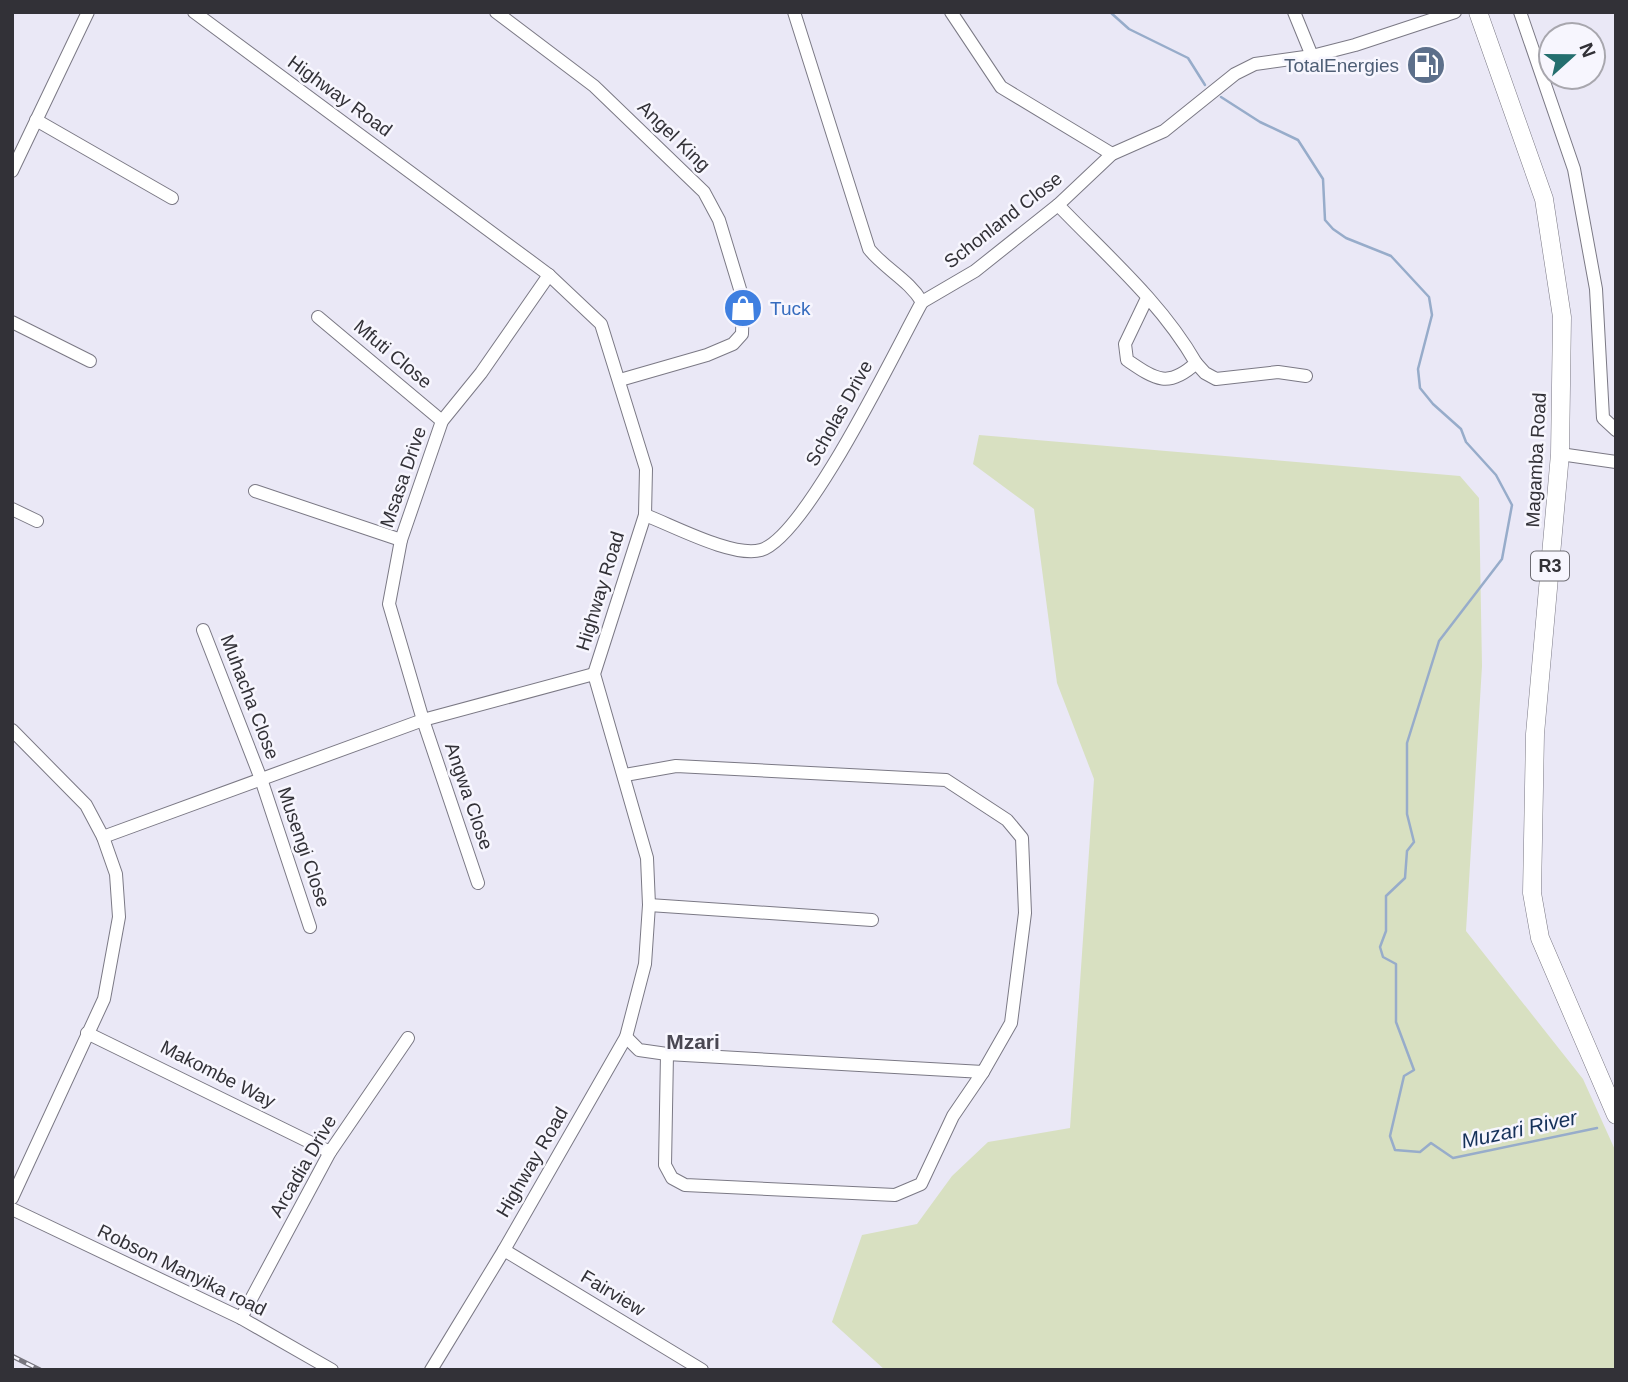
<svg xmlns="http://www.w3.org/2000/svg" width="1628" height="1382" font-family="Arial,sans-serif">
<rect width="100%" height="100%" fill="#eae8f6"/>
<!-- green -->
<polygon fill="#d8e0c1" points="979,435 1460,476 1479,498 1482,666 1466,931 1583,1079 1616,1152 1616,1370 885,1370 832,1322 862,1235 917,1224 952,1176 988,1142 1070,1128 1094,779 1057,683 1034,509 973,464"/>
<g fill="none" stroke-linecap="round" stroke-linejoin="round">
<!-- stream -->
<g stroke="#97acca" stroke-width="2.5">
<polyline points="1110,12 1129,29 1188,58 1205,85"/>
<polyline points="1221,97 1260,122 1298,140 1323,179 1325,220 1333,229 1346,238 1391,256 1429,297 1432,315 1418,369 1420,388 1433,404 1461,429 1466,442 1496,475 1512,505 1502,559 1439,641 1407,743 1407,814 1414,842 1407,851 1405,878 1386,896 1386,931 1380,947 1383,957 1396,964 1396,1022 1414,1070 1404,1076 1390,1136 1395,1150 1420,1152 1431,1143 1453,1158 1597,1128"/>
</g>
<defs>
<g id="minor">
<polyline points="194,12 549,275 601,324 646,469 645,515 594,674 647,858 649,905 645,964 626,1037 504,1250 431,1370"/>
<polyline points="496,12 594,86 704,192 719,220 743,299 742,334 733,344 707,355 620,380"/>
<path d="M794,12L869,249C885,269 909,280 922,302L975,271L1058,205L1112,154L1164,131L1235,74L1255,64L1312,56L1355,45L1455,12"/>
<polyline points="951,12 1001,87 1112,154"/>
<polyline points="1294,12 1312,56"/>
<polyline points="1520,12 1574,169 1596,289 1603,418 1616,430"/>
<polyline points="36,120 172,198"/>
<polyline points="12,171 88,12"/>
<path d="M1058,205C1106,255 1161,302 1196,363C1168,389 1155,379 1127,360L1125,344L1147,298"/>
<polyline points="318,317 442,421"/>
<polyline points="12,322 90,361"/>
<polyline points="1196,363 1205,373 1216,379 1278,372 1306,376"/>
<polyline points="1560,454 1616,462"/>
<polyline points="255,491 401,540"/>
<polyline points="12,509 37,521"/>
<path d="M645,515C672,525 733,558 761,550C806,537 896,349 922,302"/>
<polyline points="203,630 261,779 310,927"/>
<polyline points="12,730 86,805 103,837 116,874 119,917 104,999 12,1198"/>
<polyline points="625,775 676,766 946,780 1007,820 1022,838 1025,913 1011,1023 983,1072 667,1054 639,1050 626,1037"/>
<polyline points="103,837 423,720 594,674"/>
<polyline points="478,883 423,720 389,604 401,540 442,421 481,373 549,275"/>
<polyline points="649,905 872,920"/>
<polyline points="87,1033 330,1152"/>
<polyline points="667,1054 665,1165 672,1178 685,1185 895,1195 921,1184 953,1116 983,1072"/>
<polyline points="12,1209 241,1318 332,1370"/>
<polyline points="504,1250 702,1370"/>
<polyline points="241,1318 330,1152 408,1038"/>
</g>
<polyline id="highway" points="1478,12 1544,199 1562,317 1560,454 1535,734 1532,893 1540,938 1616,1115"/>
</defs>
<!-- minor casing -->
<use href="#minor" stroke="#7b7985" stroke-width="14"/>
<!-- highway casing -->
<use href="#highway" stroke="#7b7985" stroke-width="19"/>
<!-- minor -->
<use href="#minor" stroke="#fff" stroke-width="12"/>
<!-- highway -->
<use href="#highway" stroke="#fff" stroke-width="18"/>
<defs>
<polyline id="rail" points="12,1356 40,1370"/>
</defs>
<!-- rail casing -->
<use href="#rail" stroke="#78767f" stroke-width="5"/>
<!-- rail -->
<use href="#rail" stroke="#f7f6fe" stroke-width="2.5" stroke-dasharray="8" stroke-linecap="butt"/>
</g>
<!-- icons -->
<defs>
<symbol id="fuel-disc" viewBox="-11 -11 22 22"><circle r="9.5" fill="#5c6f8a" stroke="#f7f6fe"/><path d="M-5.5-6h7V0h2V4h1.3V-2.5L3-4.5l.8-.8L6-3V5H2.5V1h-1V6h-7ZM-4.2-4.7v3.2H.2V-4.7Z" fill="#fff"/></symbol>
<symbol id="shop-disc" viewBox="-11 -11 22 22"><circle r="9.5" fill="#3f7fe0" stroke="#f7f6fe"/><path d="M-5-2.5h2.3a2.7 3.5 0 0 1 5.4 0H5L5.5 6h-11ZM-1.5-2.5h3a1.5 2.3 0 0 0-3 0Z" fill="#fff"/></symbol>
</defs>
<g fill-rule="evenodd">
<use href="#fuel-disc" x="1404" y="43" width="44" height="44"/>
<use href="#shop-disc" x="721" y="286" width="44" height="44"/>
</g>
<g text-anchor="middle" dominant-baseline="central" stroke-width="5" stroke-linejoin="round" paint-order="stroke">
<!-- shield labels -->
<rect fill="#f7f6fe" stroke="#6d6c73" stroke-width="2" x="1531" y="551.5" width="38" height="29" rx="5"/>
<g font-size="18" font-weight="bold" fill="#323137">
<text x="1550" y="566">R3</text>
</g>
<!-- service labels -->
<g font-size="19" fill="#4e5e75" stroke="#f7f6fe" text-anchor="end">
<text x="1399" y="65">TotalEnergies</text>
</g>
<!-- street labels -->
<g font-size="19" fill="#323137" stroke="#f7f6fe">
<text transform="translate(340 96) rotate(36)">Highway Road</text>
<text transform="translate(674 136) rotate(44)">Angel King</text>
<text transform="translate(1003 220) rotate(-38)">Schonland Close</text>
<text transform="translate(393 354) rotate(40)">Mfuti Close</text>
<text transform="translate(839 413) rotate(-61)">Scholas Drive</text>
<text transform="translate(1536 460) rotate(-87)">Magamba Road</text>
<text transform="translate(403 477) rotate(-71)">Msasa Drive</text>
<text transform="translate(600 591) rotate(-73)">Highway Road</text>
<text transform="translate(250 697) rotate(69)">Muhacha Close</text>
<text transform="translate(469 796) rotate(71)">Angwa Close</text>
<text transform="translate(304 847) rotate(71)">Musengi Close</text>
<text transform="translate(218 1074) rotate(27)">Makombe Way</text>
<text transform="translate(532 1162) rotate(-60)">Highway Road</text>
<text transform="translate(303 1166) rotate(-60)">Arcadia Drive</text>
<text transform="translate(182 1270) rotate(26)">Robson Manyika road</text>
<text transform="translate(613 1293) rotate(31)">Fairview</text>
</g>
<!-- shop labels -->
<g font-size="19" fill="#366cbe" stroke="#f7f6fe" text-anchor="start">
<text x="770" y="308">Tuck</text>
</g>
<!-- neighbourhood labels -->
<g font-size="21" font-weight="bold" fill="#4a4853" stroke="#f7f6fe">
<text x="693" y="1041">Mzari</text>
</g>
<!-- water labels -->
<g font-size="21" font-style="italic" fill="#153159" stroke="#f7f6fe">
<text transform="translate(1519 1129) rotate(-12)">Muzari River</text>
</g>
</g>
<!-- border -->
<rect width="1628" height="1382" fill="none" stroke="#323137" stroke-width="28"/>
<!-- north arrow -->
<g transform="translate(1572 56) rotate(69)"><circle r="33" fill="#f7f6fe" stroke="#a8a7ae" stroke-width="2"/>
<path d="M0-5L12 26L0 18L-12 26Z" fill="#246f6f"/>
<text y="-10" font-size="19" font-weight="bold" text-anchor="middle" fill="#323137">N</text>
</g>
</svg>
